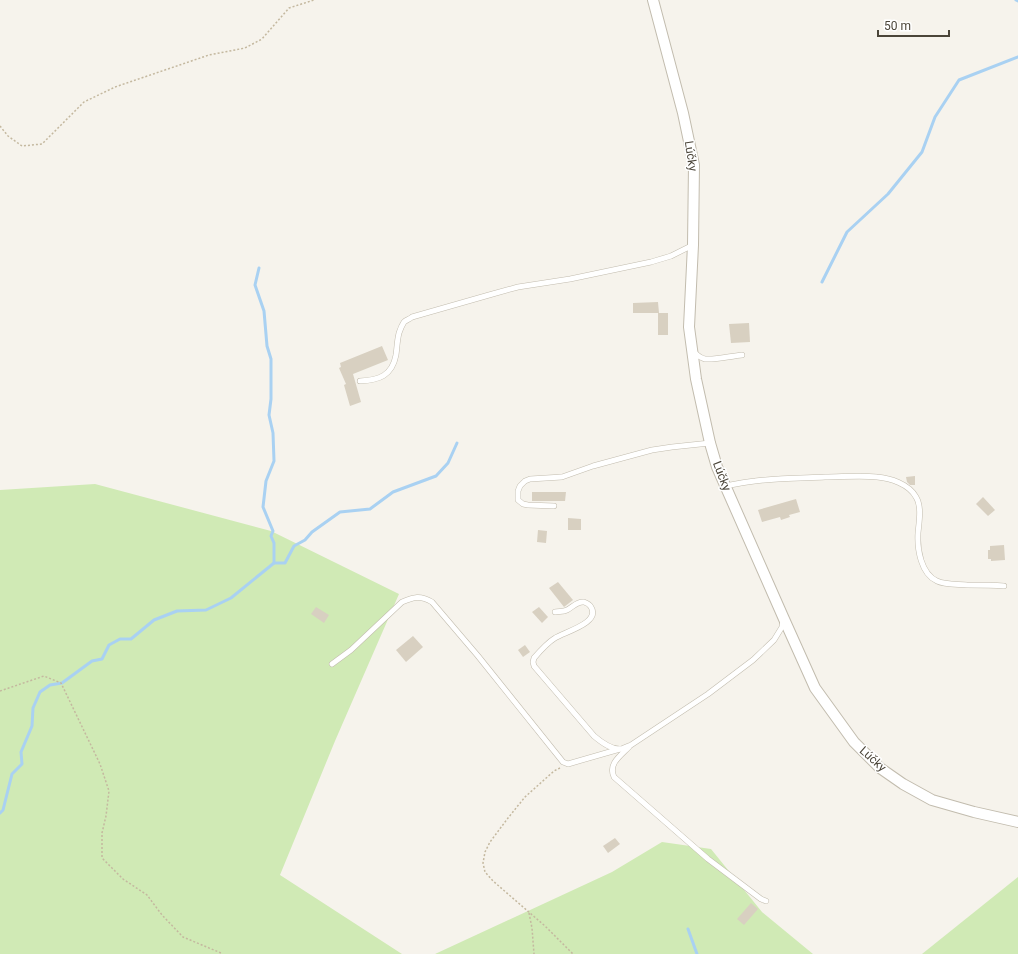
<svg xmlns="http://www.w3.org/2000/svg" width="1018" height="954" font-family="Roboto,sans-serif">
<rect width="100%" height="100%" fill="#f6f3ec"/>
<!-- green -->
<g fill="#d0eab5">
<polygon points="95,484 271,531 399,594 335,741 280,875 402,954 0,954 0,490"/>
<polygon points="662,842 711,849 762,912 813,954 435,954 612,872"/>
<polygon points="1018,877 1018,954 922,954"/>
</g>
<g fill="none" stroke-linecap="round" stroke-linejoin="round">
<!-- stream -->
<g stroke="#a9d1f2" stroke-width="3">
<polyline points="1016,0 1018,1"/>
<polyline points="822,282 847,232 888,194 922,152 935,117 959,80 1018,57"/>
<polyline points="274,563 285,563 294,546 305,540 312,532 340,512 370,509 393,492 436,476 448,463 457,443"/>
<polyline points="0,813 3,810 12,774 22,764 21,752 32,726 33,708 40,692 50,685 62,683 92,661 102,659 109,645 120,639 131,639 154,620 177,611 206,610 231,598 274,563 274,543 271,536 273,531 263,507 266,481 274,461 273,433 269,415 271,399 271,359 267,346 264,311 255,285 259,268"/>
<polyline points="688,929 697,954"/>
</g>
</g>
<!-- building -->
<g fill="#d8d0c1">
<polygon points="658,302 659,313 633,313 633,303"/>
<rect x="658" y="313" width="10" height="22"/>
<polygon points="749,323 750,342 731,343 729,324"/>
<polygon points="382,346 388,360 353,374 361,402 350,406 344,385 346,384 339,368 341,367 340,363"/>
<polygon points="915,476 915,485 910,485 907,482 906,477"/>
<polygon points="532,492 566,492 565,501 532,501"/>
<polygon points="983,497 995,510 988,516 976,504"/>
<polygon points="796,499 800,512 789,515 790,517 781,520 780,517 762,522 758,510"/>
<polygon points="568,518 581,519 581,530 568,530"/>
<polygon points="538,530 547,531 546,543 537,542"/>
<polygon points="1004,545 1005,560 991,561 991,559 988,559 988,550 990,550 990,546"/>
<polygon points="558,582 573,600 564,607 549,588"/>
<polygon points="316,607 329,615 324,623 311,614"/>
<polygon points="539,607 548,617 542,623 532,612"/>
<polygon points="413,636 423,647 406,662 396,650"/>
<polygon points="525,645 530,652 523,657 518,650"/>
<polygon points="615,838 620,844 608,853 603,846"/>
<polygon points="751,903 758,909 744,925 737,919"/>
</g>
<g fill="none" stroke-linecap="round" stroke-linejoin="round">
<defs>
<g id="lane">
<path d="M694,352C697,355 701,358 705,359C716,360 731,356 742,355"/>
<path d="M360,381C379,380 392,376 396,355C397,348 397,341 399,333C400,330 402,325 404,322C406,320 410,319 412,317L489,295L518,287L570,279L651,262L671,256L693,245"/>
<path d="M725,486C735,484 745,482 755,481C778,478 802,478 825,477C842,477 860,475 877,477C890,478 909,484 916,497C922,507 919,522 918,533C917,549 921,574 937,581C945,585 959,584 967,585C980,585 992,585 1004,586"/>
<polyline points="554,506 528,505 523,504 518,500 518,491 520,486 525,481 530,479 562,477 593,466 652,450 672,447 710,443"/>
<path d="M555,612C559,611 563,612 567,610C573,607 577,601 584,602C587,603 590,605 591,607C601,623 564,632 555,638C547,643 540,651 534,658L533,662L534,666L594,736C601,742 611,750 621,749C624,748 628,746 631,745L708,694L753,660L774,640L782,627L783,620"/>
<path d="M332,664L351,650L402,602C414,597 420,595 432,602L478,656L563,762L568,764L620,749"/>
<path d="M629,747C620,756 608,764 614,777L708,859L761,899L766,901"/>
</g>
<polyline id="street" points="653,0 683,113 694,165 693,245 689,327 696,379 710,443 717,467 784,619 815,688 854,742 880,768 903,784 932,800 974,812 1018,822"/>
</defs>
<!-- lane casing -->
<use href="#lane" stroke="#c2bcae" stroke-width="6"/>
<!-- street casing -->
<use href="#street" stroke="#c2bcae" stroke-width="12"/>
<!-- path -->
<g stroke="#c4b89f" stroke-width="1.5" stroke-dasharray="2 2" stroke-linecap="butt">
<polyline points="0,126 8,136 22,146 42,144 84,102 115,87 209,55 245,48 262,39 289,8 314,0"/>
<polyline points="0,691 44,676 61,683 100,764 109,791 106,816 102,833 102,858 123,879 147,895 162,915 183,937 221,953 222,954"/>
<polyline points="560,768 554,771 525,797 508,818 490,842 485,852 483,863 485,872 493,881 545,926 573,954"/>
<polyline points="529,913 532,928 534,954"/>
</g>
<!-- lane -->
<use href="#lane" stroke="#fff" stroke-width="5"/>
<!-- street -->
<use href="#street" stroke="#fff" stroke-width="10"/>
</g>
<g text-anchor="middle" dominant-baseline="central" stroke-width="3" stroke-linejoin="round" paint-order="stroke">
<!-- street labels -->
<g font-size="12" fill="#4b4539" stroke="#fff">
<text transform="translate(691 156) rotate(81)">Lúčky</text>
<text transform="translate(722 476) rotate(69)">Lúčky</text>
<text transform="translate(873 759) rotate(42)">Lúčky</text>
</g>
</g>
<!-- scale -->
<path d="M878 30v6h71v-6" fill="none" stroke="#4b4539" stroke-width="2"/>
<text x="884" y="30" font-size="12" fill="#4b4539" stroke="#ffffff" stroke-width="3" paint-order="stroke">50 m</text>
</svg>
